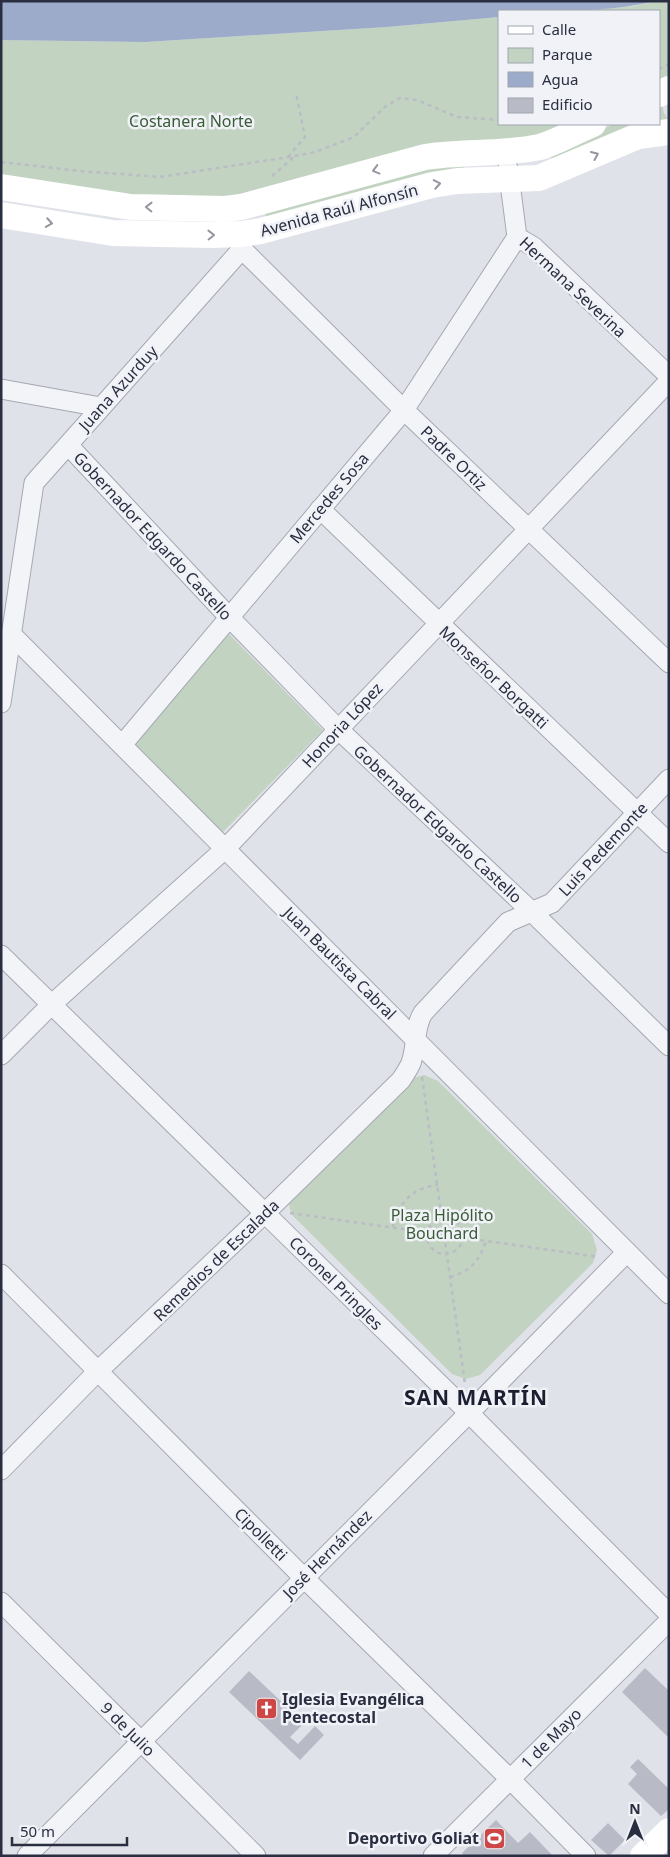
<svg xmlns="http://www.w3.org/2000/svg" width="670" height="1857" font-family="'Noto Sans',sans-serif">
<rect width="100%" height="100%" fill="#e0e2e9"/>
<!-- green -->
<g fill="#c3d3c2">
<polygon points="656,1 669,1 669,78 659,84 659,11 574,11 634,6"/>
<polygon points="499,17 499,124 572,124 554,131 256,193 198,202 131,200 1,178 1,40 145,42 387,27"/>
<polygon points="659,102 662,104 664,113 669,121 553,161 551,157 552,153 559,148 614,124 659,124"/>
<polygon points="437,163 464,166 463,170 269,219 265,215 267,210"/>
<polygon points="228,633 323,730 222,833 133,745"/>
<polygon points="424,1075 438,1081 592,1234 597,1250 593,1263 480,1375 466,1379 452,1374 292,1215 289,1205 291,1195 406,1080"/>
</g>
<!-- water -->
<path fill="#9cabc9" d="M1,1H656C604,13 551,11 499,11V17L387,27L145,42L1,40Z"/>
<!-- building -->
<g fill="#b8bbc6">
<polygon points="645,1668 669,1691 669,1738 622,1692"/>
<polygon points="249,1671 304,1723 290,1737 298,1744 315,1726 324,1735 300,1760 229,1692"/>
<polygon points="638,1759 669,1789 669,1809 661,1816 628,1784 637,1774 630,1767"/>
<polygon points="496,1820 518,1843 530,1832 553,1856 464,1856 462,1853"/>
<polygon points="608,1823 625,1840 609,1856 591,1840"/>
</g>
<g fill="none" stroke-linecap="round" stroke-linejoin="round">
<defs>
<g id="street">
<polyline points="508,168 517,237 534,247 669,376"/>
<polyline points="242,249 404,410 669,663"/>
<polyline points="1,389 101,407"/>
<polyline points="68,445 229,617 338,729 532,912 669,1046"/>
<polyline points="320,509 669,843"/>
<polyline points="11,634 669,1294"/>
<polyline points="1,703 34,483 242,249 242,238"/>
<polyline points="122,745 404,410 517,237"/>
<polyline points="1,955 469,1413 669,1614"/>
<polyline points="1,1055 52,1004 226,848 669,381"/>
<polyline points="1,1274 304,1578 510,1779 586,1856"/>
<path d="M1,1470L98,1371L265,1213L401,1080C405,1074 409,1068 411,1063C417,1046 414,1027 423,1013L508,922L552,903L669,779"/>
<polyline points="1,1602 256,1856"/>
<polyline points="27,1856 469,1413 627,1252"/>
<polyline points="433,1856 669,1621"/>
</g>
</defs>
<!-- street casing -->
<use href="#street" stroke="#a5a8b3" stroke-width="21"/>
<!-- path -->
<g stroke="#babdc4" stroke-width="2.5" stroke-dasharray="4 4" stroke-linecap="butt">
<polyline points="659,69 669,64"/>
<polyline points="288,157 305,137 296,93"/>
<polyline points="1,162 80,171 160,177 295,156 315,152 354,137 386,106 400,98 417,100 457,117 499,120"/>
<polyline points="272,176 294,157"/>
<polyline points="422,1077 465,1384"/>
<polyline points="290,1213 599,1257"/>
<circle cx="445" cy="1236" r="18"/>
<path d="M393,1227C397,1204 413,1187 438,1185"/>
<path d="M450,1277C470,1272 480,1260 486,1241"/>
</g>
<!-- street -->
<use href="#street" stroke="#f3f4f7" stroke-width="19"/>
<!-- secondary -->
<g stroke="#fff" stroke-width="26">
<polyline points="659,94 669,89"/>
<path d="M1,187L131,207L225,209L241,207L425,157C462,151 502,155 540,147C557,142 576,131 593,124"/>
<polyline points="1,215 113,233 211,235 242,234 261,231 432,185 457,181 539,178 638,136 669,132"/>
<polyline points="643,1856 669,1831"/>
</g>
</g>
<!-- one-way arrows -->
<defs><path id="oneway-chevron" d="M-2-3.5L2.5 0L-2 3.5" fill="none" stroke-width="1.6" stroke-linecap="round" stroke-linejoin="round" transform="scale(1.25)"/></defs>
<g stroke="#9496a0">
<use href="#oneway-chevron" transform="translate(595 155) rotate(-24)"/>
<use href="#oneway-chevron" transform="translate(376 170) rotate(165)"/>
<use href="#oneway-chevron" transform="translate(437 184) rotate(-10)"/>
<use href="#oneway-chevron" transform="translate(149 207) rotate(-179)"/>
<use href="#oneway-chevron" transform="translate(49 223) rotate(9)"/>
<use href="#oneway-chevron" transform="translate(211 235) rotate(-1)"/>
</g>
<!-- icons -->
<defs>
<symbol id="church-square" viewBox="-11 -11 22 22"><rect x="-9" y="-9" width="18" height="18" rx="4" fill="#cd4747" stroke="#f0f2f7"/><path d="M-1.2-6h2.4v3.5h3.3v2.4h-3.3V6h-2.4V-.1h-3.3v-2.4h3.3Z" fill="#fff"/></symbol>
<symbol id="stadium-square" viewBox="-11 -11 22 22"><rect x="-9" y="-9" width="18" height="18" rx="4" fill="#cd4747" stroke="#f0f2f7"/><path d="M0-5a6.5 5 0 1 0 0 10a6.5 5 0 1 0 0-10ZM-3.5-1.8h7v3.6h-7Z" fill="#fff"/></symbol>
</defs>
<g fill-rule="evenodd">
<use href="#church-square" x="254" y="1696" width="25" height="25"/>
<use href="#stadium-square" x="482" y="1826" width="25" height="25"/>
</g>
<g text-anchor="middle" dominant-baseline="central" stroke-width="5" stroke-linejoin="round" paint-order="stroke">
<!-- park labels -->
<g font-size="16" fill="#385c36" stroke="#f0f2f7">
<text x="191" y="121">Costanera Norte</text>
<text x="442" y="1215">Plaza Hipólito<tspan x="442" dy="18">Bouchard</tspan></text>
</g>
<!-- street labels -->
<g font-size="16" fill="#292e40" stroke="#f0f2f7">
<text transform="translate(339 210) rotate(-15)">Avenida Raúl Alfonsín</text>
<text transform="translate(573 287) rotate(43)">Hermana Severina</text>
<text transform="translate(118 388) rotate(-48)">Juana Azurduy</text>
<text transform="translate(454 458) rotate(44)">Padre Ortiz</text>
<text transform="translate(329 498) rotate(-50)">Mercedes Sosa</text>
<text transform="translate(153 536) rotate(47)">Gobernador Edgardo Castello</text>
<text transform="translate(494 677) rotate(43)">Monseñor Borgatti</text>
<text transform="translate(342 725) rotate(-47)">Honoria López</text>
<text transform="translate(438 824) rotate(43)">Gobernador Edgardo Castello</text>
<text transform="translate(603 849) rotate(-47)">Luis Pedemonte</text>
<text transform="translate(340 963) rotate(45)">Juan Bautista Cabral</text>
<text transform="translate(216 1260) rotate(-44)">Remedios de Escalada</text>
<text transform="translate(336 1283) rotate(45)">Coronel Pringles</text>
<text transform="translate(261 1534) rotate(45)">Cipolletti</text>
<text transform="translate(327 1554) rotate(-45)">José Hernández</text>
<text transform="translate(128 1729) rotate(45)">9 de Julio</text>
<text transform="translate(551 1738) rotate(-45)">1 de Mayo</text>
</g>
<!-- poi labels -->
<g font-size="16" font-weight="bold" fill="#292e40" stroke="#f0f2f7" text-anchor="start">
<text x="282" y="1699">Iglesia Evangélica<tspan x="282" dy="18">Pentecostal</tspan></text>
<text x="479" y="1838" text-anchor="end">Deportivo Goliat</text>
</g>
<!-- district labels -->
<g font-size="21" font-weight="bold" letter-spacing="1" fill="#1b1f31" stroke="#f0f2f7">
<text x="476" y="1397">SAN MARTÍN</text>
</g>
</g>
<!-- border -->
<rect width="670" height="1857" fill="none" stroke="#292e40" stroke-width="5"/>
<!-- legend -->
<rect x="498" y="10" width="162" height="115" fill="#f0f2f7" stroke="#a0a4ae"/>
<rect x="508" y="26" width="25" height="8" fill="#ffffff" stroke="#a0a4ae"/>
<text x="542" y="35" font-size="15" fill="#292e40">Calle</text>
<rect x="508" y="48" width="25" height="15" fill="#c3d3c2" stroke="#a0a4ae"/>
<text x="542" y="60" font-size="15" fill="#292e40">Parque</text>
<rect x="508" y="72" width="25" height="15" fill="#9cabc9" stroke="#a0a4ae"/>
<text x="542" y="85" font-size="15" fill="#292e40">Agua</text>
<rect x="508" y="98" width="25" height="15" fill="#b8bbc6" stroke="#a0a4ae"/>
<text x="542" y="110" font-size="15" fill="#292e40">Edificio</text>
<!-- north arrow -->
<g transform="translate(635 1822)" stroke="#f0f2f7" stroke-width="4" paint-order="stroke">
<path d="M0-4L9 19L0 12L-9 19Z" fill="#292e40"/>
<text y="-8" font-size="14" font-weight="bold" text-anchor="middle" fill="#292e40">N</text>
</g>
<!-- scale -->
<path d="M12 1837v8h115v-8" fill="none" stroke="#292e40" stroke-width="2.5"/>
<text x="20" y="1837" font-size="15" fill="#292e40" stroke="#f0f2f7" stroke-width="4" paint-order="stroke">50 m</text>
</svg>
